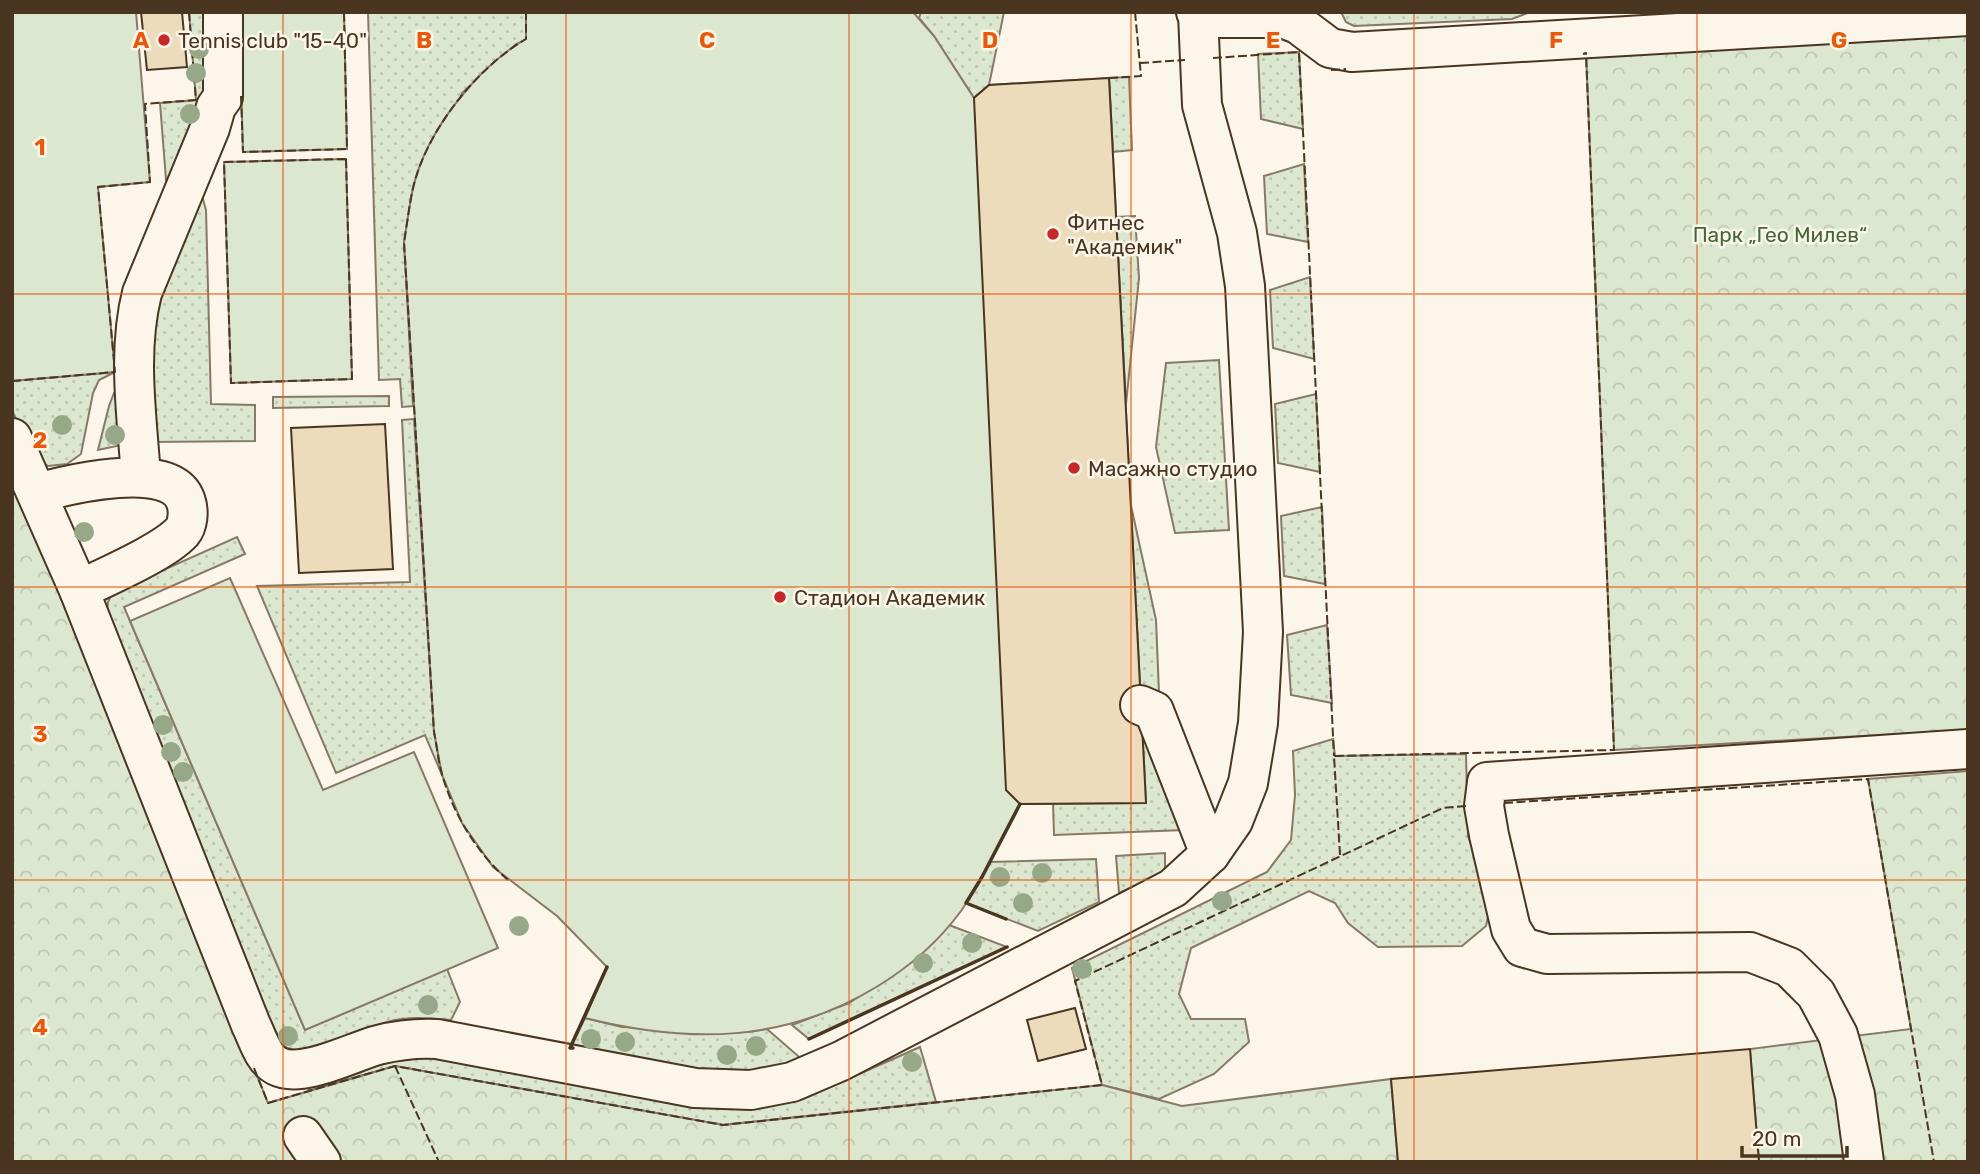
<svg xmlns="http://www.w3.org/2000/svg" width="1980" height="1174" font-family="Rubik,sans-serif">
<defs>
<pattern id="grass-dots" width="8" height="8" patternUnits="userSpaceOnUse" patternTransform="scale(1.75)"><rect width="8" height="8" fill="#dce7d0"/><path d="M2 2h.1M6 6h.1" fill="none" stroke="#bec7b2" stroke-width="1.8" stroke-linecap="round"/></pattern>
<pattern id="forest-crowns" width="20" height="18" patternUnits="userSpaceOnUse" patternTransform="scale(1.75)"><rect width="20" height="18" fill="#dce7d0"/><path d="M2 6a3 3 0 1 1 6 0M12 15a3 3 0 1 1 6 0" fill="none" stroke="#bec7b2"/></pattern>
</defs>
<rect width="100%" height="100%" fill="#fbf6e9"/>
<!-- grass -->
<g fill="url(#grass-dots)" stroke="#887966" stroke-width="2">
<polygon points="189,12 204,12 206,88 168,205 160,103 196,100"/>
<polygon points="368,12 592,12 516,44 462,93 404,242 413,406 402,407 400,379 379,380"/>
<polygon points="921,12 1004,12 989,85 974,98 934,36 919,18"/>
<polygon points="1341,12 1530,12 1512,19 1354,26 1346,22"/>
<polygon points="1299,52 1303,129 1261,119 1258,54"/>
<polygon points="1129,77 1132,150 1113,152 1109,78"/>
<polygon points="1304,164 1308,242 1267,234 1264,176"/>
<polygon points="201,192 206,210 211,404 255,405 255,441 152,442 149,325"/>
<polygon points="1135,216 1139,278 1126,404 1116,217"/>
<polygon points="1310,277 1314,359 1273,348 1270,290"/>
<polygon points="1219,360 1229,530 1175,533 1156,447 1166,363"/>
<polygon points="115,372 99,380 93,393 81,454 67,464 48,466 32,455 12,410 12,381"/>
<polygon points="123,390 131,443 98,450 109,406 114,393"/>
<polygon points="1316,394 1320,472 1278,463 1275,404"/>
<polygon points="389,396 389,406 273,408 273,397"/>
<polygon points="414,419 434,731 442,775 425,735 336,773 257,586 410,582 402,420"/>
<polygon points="1130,501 1156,620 1159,693 1140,693"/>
<polygon points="1322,507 1325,584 1284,576 1281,516"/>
<path d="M237,537L245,554L124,607L305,1030L447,969L460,1002L451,1020C430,1018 407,1016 387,1022C362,1029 318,1056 294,1050C284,1048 279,1043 272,1036L107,614L108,602L112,593Z"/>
<polygon points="1327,625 1332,703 1291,695 1287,635"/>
<polygon points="1141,729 1184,830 1054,835 1053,803"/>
<polygon points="1333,739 1335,756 1466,754 1468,836 1492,899 1486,926 1462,946 1378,947 1348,923 1335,903 1309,891 1191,948 1179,994 1191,1019 1245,1019 1249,1042 1214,1074 1159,1099 1102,1085 1072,968 1267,872 1291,840 1295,795 1293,751"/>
<polygon points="1165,853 1165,872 1119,893 1116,856"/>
<polygon points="1096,859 1099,902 1038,931 966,903 990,862"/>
<polygon points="949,925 1007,947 809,1039 792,1025 849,1003 918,957"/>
<path d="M585,1018L622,1027L748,1032L767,1029L805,1062C729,1087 646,1061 570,1048Z"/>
<polygon points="920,1047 936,1102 723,1125 395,1066 308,1091 315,1079 415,1052 714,1108 765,1105 803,1099"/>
</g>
<!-- forest -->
<g fill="url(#forest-crowns)" stroke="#887966" stroke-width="2">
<polygon points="1968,32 1968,730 1614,750 1586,53"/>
<polygon points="12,477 51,564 268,1103 395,1066 723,1125 1102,1085 1182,1106 1391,1079 1398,1162 12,1162"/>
<polygon points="1968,771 1968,1162 1759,1162 1750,1049 1911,1029 1868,779"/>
</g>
<!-- pitch -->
<g fill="#dce7d0" stroke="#887966" stroke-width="2">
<polygon points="12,12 136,12 150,182 98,187 115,372 12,381"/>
<polygon points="239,12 344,12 347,149 243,152"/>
<path d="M526,12H913L934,36L974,98L989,85L1109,78L1146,803L1020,804C1001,840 984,877 961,911C939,941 909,967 878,986C785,1043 689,1044 585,1018L607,967L557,916L493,867L462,823L442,775L434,732L404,242C407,225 409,206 413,188C426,132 476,68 526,39Z"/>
<polygon points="346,159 352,379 231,383 224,162"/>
<polygon points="230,578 323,790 414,752 498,948 305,1030 130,621"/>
</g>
<!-- building -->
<g fill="#ecdcbc" stroke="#4a3520" stroke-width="2">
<polygon points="141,12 182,12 187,67 147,70"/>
<polygon points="1109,78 1146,803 1020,804 1006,790 974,98 989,85"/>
<polygon points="385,424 393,569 299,573 291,428"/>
<polygon points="1075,1008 1086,1049 1038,1061 1027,1020"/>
<polygon points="1750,1049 1759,1162 1398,1162 1391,1079"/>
</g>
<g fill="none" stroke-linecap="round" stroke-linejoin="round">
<defs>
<g id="minor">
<polyline points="1196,12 1218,18 1282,18 1298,24 1330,48 1352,52 1968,16"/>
<path d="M12,438L79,590L251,1025C258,1039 263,1059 277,1066C302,1079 352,1052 378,1045C398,1040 416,1038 437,1039L695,1088L751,1090L792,1082L841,1061L1173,888L1210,854L1233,821L1248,783L1258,723L1263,632L1245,286L1237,233L1202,105L1198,14"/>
<path d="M141,477C137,417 127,352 142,293L210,128L216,107L223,97V12"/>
<path d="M37,493C67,485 173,458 186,502C189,511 188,525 182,532C164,552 105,577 79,590"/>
<polyline points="1140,705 1154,711 1210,854"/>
<polyline points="303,1136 321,1162"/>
<polyline points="1864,1162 1855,1095 1838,1035 1816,994 1789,967 1750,952 1547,954 1522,947 1511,929 1489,835 1484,806 1487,782 1968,749"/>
</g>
</defs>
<!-- minor casing -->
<use href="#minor" stroke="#4a3520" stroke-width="42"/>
<!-- minor -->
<use href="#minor" stroke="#fbf6e9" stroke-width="38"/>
<!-- fence -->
<g stroke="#4a3520" stroke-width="2" stroke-dasharray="9 3.5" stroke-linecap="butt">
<polyline points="1213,58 1299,52 1334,756"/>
<polyline points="1140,63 1185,60"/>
<polyline points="1331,70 1346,69"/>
<polyline points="1109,78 1141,76 1135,12"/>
<polyline points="241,96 243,152 347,149 344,12"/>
<polygon points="346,159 352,379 231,383 224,162"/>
<polyline points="12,381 115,372 98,187 150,182 145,104 196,100 189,12"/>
<polyline points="1504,803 1868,779 1934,1162"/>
<polyline points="1340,855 1334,756 1614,750 1586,53 1583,54"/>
<path d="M508,880C477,853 453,814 442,774C438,761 437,746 434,732L404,242C407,225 409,206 413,188C426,132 476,68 526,39V12"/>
<polyline points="395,1066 439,1162"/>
<polyline points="254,1068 268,1103 395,1066 723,1125 1102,1085 1075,981 1443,808 1466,806"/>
</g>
<!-- wall -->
<g stroke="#4a3520" stroke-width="3.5">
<polyline points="1006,919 966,903 982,877 1020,804"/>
<polyline points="809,1039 1007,947"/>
<polyline points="573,1048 570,1048 607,967"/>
</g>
</g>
<!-- trees -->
<g fill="#96a887">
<circle cx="199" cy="49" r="10"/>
<circle cx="196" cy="73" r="10"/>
<circle cx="190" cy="114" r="10"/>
<circle cx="62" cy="425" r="10"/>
<circle cx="115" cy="435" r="10"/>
<circle cx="84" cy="532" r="10"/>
<circle cx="163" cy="725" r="10"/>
<circle cx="171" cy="752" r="10"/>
<circle cx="183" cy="772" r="10"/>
<circle cx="1042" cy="873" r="10"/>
<circle cx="1000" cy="877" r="10"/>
<circle cx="1222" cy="901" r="10"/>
<circle cx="1023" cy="903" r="10"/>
<circle cx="519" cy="926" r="10"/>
<circle cx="972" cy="943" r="10"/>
<circle cx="923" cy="963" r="10"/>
<circle cx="1082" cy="969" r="10"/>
<circle cx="428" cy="1005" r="10"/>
<circle cx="288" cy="1036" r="10"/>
<circle cx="591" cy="1039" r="10"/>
<circle cx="625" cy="1042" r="10"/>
<circle cx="756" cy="1046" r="10"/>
<circle cx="727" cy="1055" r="10"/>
<circle cx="912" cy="1062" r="10"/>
</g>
<!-- grid -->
<path fill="none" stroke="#e8590c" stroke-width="2" stroke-opacity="0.55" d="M283,12V1162M566,12V1162M849,12V1162M1131,12V1162M1414,12V1162M1697,12V1162M12,294H1968M12,587H1968M12,880H1968"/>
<!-- markers -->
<g fill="#c62828" stroke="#fbf6e9" stroke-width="2.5">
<circle cx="164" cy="40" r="7"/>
<circle cx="1053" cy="234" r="7"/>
<circle cx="1074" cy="468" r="7"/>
<circle cx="780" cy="597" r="7"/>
</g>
<g text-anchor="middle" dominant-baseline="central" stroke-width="5" stroke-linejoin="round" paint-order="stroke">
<!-- poi labels -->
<g font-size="21" fill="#4a3520" stroke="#fbf6e9" text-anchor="start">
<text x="178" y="40">Tennis club "15-40"</text>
<text x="1067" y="222">Фитнес<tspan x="1067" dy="24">"Академик"</tspan></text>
<text x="1088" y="468">Масажно студио</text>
<text x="794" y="597">Стадион Академик</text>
</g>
<!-- park labels -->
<g font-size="21" fill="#436837" stroke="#fbf6e9">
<text x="1780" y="234">Парк „Гео Милев“</text>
</g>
</g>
<g font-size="23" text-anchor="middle" font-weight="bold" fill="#e8590c" stroke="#fbf6e9" stroke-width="5" stroke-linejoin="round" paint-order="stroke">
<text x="141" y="48">A</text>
<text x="424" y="48">B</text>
<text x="707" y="48">C</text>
<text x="990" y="48">D</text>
<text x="1273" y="48">E</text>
<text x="1556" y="48">F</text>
<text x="1839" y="48">G</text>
<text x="40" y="155">1</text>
<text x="40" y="448">2</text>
<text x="40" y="742">3</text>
<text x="40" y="1035">4</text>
</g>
<!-- border -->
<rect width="1980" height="1174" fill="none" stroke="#4a3520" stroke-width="28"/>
<!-- scale -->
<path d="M1742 1146v10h105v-10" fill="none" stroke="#4a3520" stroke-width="3.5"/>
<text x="1752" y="1146" font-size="21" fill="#4a3520" stroke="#fbf6e9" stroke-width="5" paint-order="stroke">20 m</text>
</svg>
